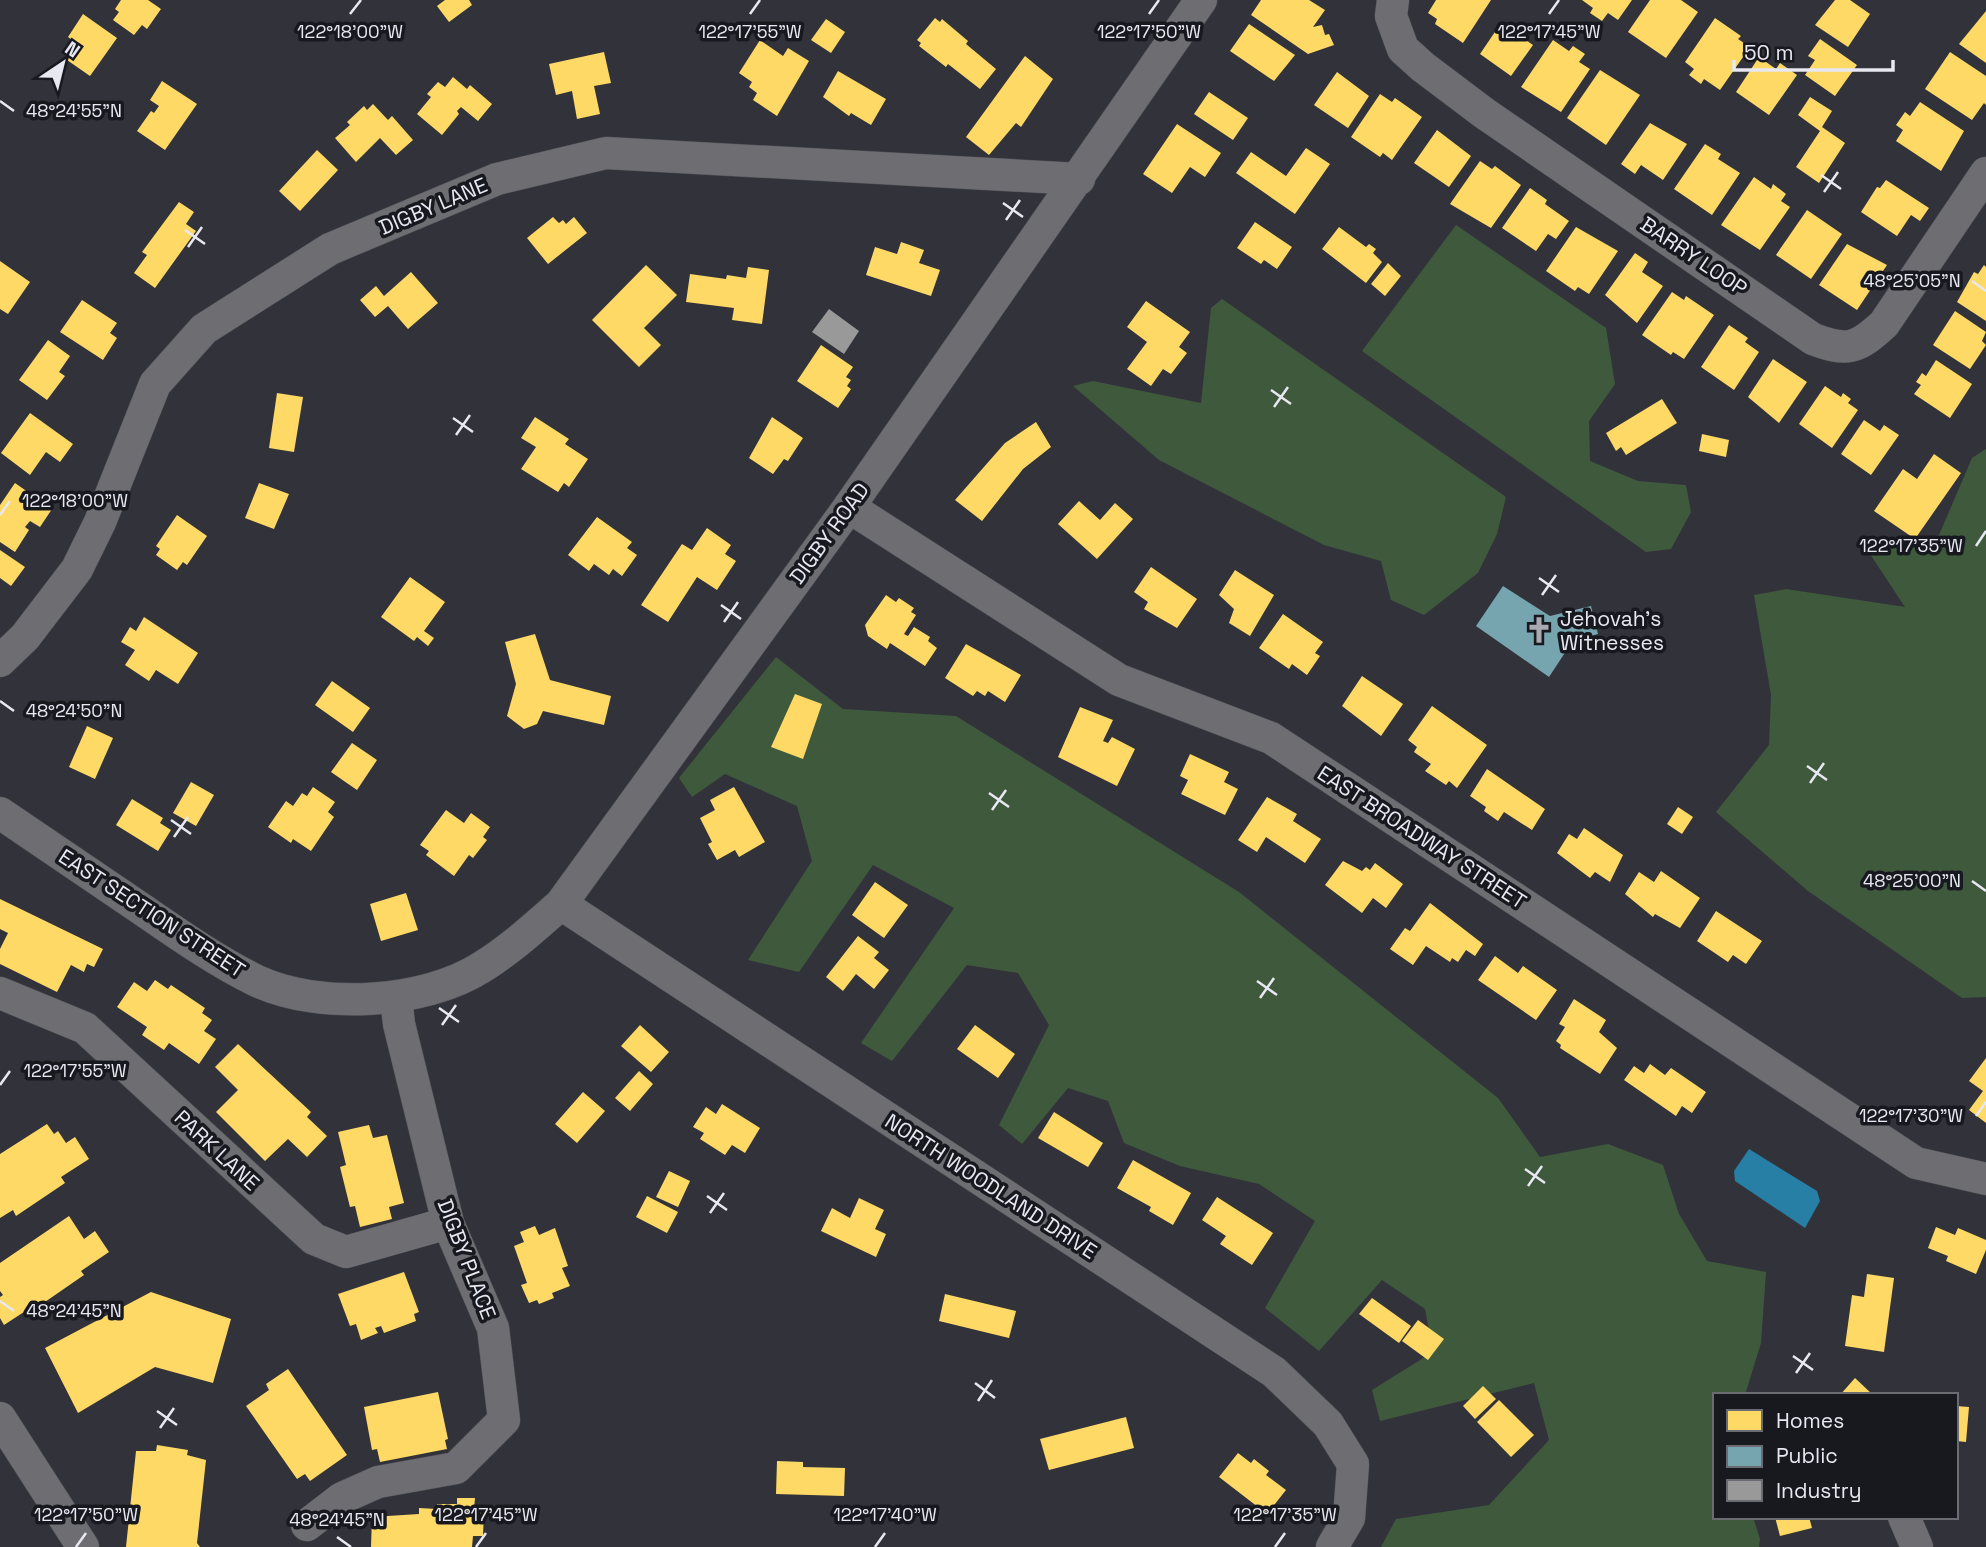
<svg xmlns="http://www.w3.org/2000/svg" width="1986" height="1547" font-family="'Space Grotesk',sans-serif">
<rect width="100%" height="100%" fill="#32333a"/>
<!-- green -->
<g fill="#3f593d">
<polygon points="1456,225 1606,328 1615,384 1589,421 1590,461 1638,481 1686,485 1691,512 1671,549 1646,552 1362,351"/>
<polygon points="1222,299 1506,497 1497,534 1478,573 1424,615 1391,600 1381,561 1324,545 1159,460 1073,386 1093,381 1201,403 1211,308"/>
<polygon points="1986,449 1986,997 1962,998 1808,891 1716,812 1769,745 1771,695 1754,595 1786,589 1905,607 1866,548 1939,535 1972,458"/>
<polygon points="776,657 843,709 956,716 1239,892 1498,1098 1540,1157 1608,1144 1663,1165 1679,1214 1707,1261 1766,1272 1761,1343 1745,1395 1715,1395 1715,1517 1753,1517 1760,1539 1759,1547 1381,1547 1396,1519 1489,1505 1549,1440 1534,1383 1380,1421 1372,1390 1433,1352 1425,1309 1382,1280 1319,1351 1265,1308 1315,1221 1259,1184 1180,1166 1124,1143 1108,1101 1068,1088 1022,1144 999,1125 1049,1025 1018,973 967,965 892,1061 861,1043 954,908 873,865 799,972 748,960 812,861 797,806 725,774 692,797 679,778"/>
</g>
<!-- water -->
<polygon fill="#277fa6" points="1749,1149 1817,1191 1820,1201 1805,1228 1735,1181 1734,1171"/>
<!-- homes -->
<g fill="#ffd966">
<polygon points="121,0 148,0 161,9 147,29 142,25 134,35 113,20 119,12 115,9"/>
<polygon points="445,0 469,0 472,5 449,22 437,6"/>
<polygon points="1261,0 1309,0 1325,10 1313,27 1322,25 1325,35 1329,34 1334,45 1308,54 1251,15"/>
<polygon points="1436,0 1491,0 1463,43 1435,24 1437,19 1428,13"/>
<polygon points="1582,0 1632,0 1618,20 1608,13 1602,21 1590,13 1593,8"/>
<polygon points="1650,0 1681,0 1698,12 1666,58 1628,32"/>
<polygon points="1835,0 1850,0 1870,14 1848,47 1815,25"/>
<polygon points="1986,11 1986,63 1959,44"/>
<polygon points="83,14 117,38 90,76 67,60 78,44 68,37"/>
<polygon points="935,18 940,22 942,19 968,41 966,44 996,69 980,89 948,64 946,67 919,46 921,43 917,40"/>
<polygon points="1715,18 1741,36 1738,39 1750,47 1720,90 1704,79 1701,84 1689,75 1694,69 1685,62"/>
<polygon points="826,19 845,32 831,53 811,40"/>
<polygon points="1501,23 1533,45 1511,76 1480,54"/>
<polygon points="1249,24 1295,55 1274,81 1230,51"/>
<polygon points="1820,39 1857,65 1835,96 1805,75 1815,60 1808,56"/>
<polygon points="760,40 783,56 788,48 809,61 777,116 753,100 757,93 749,87 752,82 739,73"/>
<polygon points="1553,40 1569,51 1573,46 1585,54 1579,62 1590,69 1561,112 1521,87"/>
<polygon points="604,52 611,83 594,86 600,114 577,119 572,91 556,95 549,64"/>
<polygon points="1950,52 1986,76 1986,105 1984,103 1972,120 1925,89"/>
<polygon points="1025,56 1053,79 1021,127 1016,123 989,155 966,137"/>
<polygon points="1759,57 1776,69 1780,63 1797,75 1769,115 1736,92"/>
<polygon points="1600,70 1640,95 1606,145 1567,118"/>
<polygon points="838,71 886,99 871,125 851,113 849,116 823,97"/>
<polygon points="1337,72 1369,96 1348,128 1314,105"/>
<polygon points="453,77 467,89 470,85 492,104 478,121 461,107 457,111 459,114 442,135 417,114 431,97 427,94 438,82 445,87"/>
<polygon points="162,81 197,104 165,150 137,131 151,111 154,113 159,106 150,100"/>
<polygon points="1209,92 1248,118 1233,140 1194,114"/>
<polygon points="1380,94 1392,102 1395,98 1422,117 1392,160 1383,153 1380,157 1351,137"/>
<polygon points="1810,97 1832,111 1822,127 1845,143 1819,183 1796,167 1820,131 1798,115"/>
<polygon points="1920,102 1964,131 1941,171 1896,141 1903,130 1896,125 1905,112 1910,116"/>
<polygon points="373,104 388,120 392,116 413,140 396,155 380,138 356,162 335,138 350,125 347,122 364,106 367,110"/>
<polygon points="1650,123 1687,144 1663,180 1641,165 1635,174 1621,164"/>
<polygon points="1177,124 1221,153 1205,177 1190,167 1172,193 1143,174"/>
<polygon points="1437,130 1471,156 1449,187 1414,163"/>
<polygon points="1705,144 1721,154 1718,159 1740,173 1712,215 1674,189"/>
<polygon points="1306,148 1330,164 1295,214 1236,173 1251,152 1286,176"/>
<polygon points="317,150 338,170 300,211 279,191"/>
<polygon points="1480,161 1492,169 1495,166 1521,185 1491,228 1450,204"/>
<polygon points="1754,177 1771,189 1773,184 1786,194 1781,201 1790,207 1760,250 1721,225"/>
<polygon points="1886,180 1929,208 1920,221 1911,215 1897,236 1861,212 1877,187 1880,188"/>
<polygon points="1530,188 1547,200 1545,204 1569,221 1556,239 1548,234 1536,251 1502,228"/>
<polygon points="179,202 194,212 186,224 196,231 155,288 134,273 147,255 142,252"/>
<polygon points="1807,210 1842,234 1811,279 1776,255"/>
<polygon points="553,217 559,223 563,220 566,224 574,217 587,233 548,264 527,238"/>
<polygon points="1255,222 1292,247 1277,269 1264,260 1261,264 1237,248"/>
<polygon points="1339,227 1366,247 1369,244 1376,249 1373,253 1382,262 1366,283 1322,249"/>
<polygon points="1576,227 1618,251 1589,294 1578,287 1575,291 1546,271"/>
<polygon points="901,242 924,250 919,263 940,270 931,296 866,275 875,247 897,254"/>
<polygon points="1847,244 1887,265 1857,310 1819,285"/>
<polygon points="1635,253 1648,262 1642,272 1663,286 1637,323 1605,295"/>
<polygon points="0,261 30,282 8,314 0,309"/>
<polygon points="1388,263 1401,276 1385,296 1371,284"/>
<polygon points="646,265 677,295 644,328 661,345 639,367 592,320"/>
<polygon points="1984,265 1986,267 1986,321 1957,302 1974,272 1978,274"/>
<polygon points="748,267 769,270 762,324 732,320 734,308 686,302 690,274 726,279 727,275 746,278"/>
<polygon points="411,272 438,303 408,329 388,306 375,317 360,300 376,286 384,296"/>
<polygon points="1672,292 1684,300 1686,296 1714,315 1684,359 1673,352 1671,355 1642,335"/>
<polygon points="82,300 117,323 110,333 117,338 103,360 60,332"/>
<polygon points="1146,301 1190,332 1179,347 1187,353 1171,374 1163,369 1151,386 1127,369 1147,342 1127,327"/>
<polygon points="1955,311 1986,332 1982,341 1986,345 1970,369 1933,345"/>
<polygon points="1729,325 1748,338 1745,342 1759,352 1734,390 1701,367"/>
<polygon points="48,340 70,356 59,372 65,376 47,400 19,380"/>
<polygon points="821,345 853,367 846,377 851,380 847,386 851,389 838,408 797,381"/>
<polygon points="1773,359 1807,382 1779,423 1748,397"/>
<polygon points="1936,360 1972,384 1950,418 1914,394 1921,385 1916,382 1922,373 1926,376"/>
<polygon points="1825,386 1841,397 1843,393 1851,399 1848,403 1858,410 1832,448 1799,424"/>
<polygon points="277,393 303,397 294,452 269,448"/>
<polygon points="1662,399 1677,423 1626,455 1621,447 1616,451 1606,433"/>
<polygon points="30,413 73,444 60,462 46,452 30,475 1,453"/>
<polygon points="535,417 569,439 565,444 588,459 569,487 564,483 558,492 521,469 536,447 521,438"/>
<polygon points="772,417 803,438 788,461 784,459 773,474 749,458"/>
<polygon points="1864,420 1880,431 1884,425 1899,435 1871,475 1841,454"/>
<polygon points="1036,422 1051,447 1023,469 982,521 955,500 1005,443"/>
<polygon points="1702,434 1729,440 1726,457 1699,451"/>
<polygon points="1934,454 1961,473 1915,539 1874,511 1903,469 1917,479"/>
<polygon points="15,483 52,509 40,527 30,521 25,527 29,530 15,552 0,542 0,505"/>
<polygon points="259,483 289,494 274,529 245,518"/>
<polygon points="1079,501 1100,520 1115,503 1133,519 1097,559 1058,524"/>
<polygon points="177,515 207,536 187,565 183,562 177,570 156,555 160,549 156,546"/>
<polygon points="597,517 632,542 627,548 637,555 622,576 613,569 609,575 594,564 589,571 568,555"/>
<polygon points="707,528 731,545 725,554 736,561 717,590 697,577 668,622 641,605 682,544 692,550"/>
<polygon points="0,550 25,567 11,586 0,578"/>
<polygon points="1151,567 1197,599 1177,628 1144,609 1148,602 1134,592"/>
<polygon points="1235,570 1274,595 1250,636 1229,623 1234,609 1219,595"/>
<polygon points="410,577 445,602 424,631 434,638 428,646 417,637 414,641 381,617"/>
<polygon points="886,595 896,602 899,598 914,608 911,612 916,615 904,634 908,636 914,627 930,637 928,641 937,648 925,666 890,643 887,649 868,636 865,625"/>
<polygon points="1283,614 1323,642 1315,653 1320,656 1307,675 1292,664 1289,669 1259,648"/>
<polygon points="144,617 198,653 178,684 156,670 149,681 125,665 135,650 121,642 130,627 136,631"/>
<polygon points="535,634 550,680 611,696 604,725 543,711 537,724 524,729 507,716 516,684 505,642"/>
<polygon points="966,644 1021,675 1005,702 988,691 985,696 977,691 973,696 945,678"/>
<polygon points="1362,676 1403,704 1381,736 1342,706"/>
<polygon points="332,681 370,708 353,732 315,705"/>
<polygon points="795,694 822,704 803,759 771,747"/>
<polygon points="1432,706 1487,745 1457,788 1449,781 1446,785 1425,771 1431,764 1414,752 1417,747 1408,740"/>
<polygon points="1080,707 1113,720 1103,741 1108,743 1112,737 1135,749 1117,786 1058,757"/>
<polygon points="87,726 113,738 95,779 69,767"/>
<polygon points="352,743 377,760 357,790 331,772"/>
<polygon points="1190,754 1229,772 1224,782 1238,789 1225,815 1181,794 1188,780 1180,776"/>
<polygon points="1487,769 1545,809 1532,830 1504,812 1498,821 1484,811 1486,807 1470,796"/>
<polygon points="191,782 214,795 196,826 173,813"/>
<polygon points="313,787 335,802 328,812 334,817 311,851 293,839 291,843 268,827 286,801 293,806 302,793 307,796"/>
<polygon points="734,787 765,842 739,857 735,850 717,860 708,844 712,842 700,818 715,810 710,800"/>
<polygon points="1267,797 1297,814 1293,821 1321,839 1305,863 1266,837 1257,852 1238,840"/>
<polygon points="132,799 163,818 160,823 171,830 158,851 116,825"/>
<polygon points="1678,807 1693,817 1682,834 1667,824"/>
<polygon points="446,810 464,823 471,813 490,827 483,837 487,840 473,858 469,855 454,876 426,855 429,851 420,845"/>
<polygon points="1584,828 1623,855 1610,882 1595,872 1590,878 1557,853 1569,834 1577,839"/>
<polygon points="1343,861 1362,871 1366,867 1370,870 1375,863 1403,884 1386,908 1373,898 1362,913 1325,885"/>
<polygon points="1661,871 1700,898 1680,928 1655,914 1653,917 1625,894 1639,872 1654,882"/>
<polygon points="875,882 908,905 884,938 852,915"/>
<polygon points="406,893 418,930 381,941 370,904"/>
<polygon points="0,899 103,949 94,967 87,964 84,972 71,965 57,992 0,964 0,949 8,933 0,929"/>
<polygon points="1430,903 1483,944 1475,956 1466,950 1458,962 1452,958 1450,962 1426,946 1413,965 1390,949 1405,928 1410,931"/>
<polygon points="1716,911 1762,941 1746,964 1733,955 1728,962 1697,941"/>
<polygon points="858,936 879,952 874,958 889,970 874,989 856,974 843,991 826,977"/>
<polygon points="1495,956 1518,973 1523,966 1557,990 1536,1020 1478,980"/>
<polygon points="155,980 168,989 171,985 205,1008 202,1013 212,1020 204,1031 216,1039 199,1064 169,1043 164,1050 142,1035 147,1027 117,1007 134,982 147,991"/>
<polygon points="1574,999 1606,1020 1599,1032 1617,1048 1600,1074 1560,1048 1561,1045 1556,1041 1565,1027 1559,1024"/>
<polygon points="640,1025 669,1052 651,1072 621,1046"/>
<polygon points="975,1025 1015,1054 998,1078 957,1049"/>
<polygon points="238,1044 311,1112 307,1117 327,1136 307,1157 288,1139 265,1161 216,1112 238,1090 215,1067"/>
<polygon points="1986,1058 1986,1123 1969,1110 1983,1091 1969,1081"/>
<polygon points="1650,1064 1665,1075 1671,1068 1706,1092 1692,1113 1682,1106 1676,1116 1624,1080 1634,1066 1644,1073"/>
<polygon points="639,1071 653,1084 630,1111 615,1098"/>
<polygon points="583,1092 605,1111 577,1143 555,1124"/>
<polygon points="722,1104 760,1128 745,1153 732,1145 725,1155 700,1139 704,1133 693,1127 706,1107 716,1114"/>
<polygon points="1054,1112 1103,1143 1088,1167 1038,1138"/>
<polygon points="47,1124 54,1134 58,1131 66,1143 75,1137 89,1159 61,1177 65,1183 16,1216 13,1210 0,1218 0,1154"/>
<polygon points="369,1125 373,1138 387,1135 404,1203 389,1207 392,1219 360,1227 355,1206 350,1207 340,1167 346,1165 338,1132"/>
<polygon points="1133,1160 1191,1193 1173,1225 1149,1211 1151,1207 1117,1188"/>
<polygon points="669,1171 690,1181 678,1207 656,1197"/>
<polygon points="647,1196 678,1212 667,1233 636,1217"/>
<polygon points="1217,1197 1273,1233 1252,1265 1220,1244 1226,1236 1202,1220"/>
<polygon points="859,1198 884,1210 875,1229 886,1234 876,1257 821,1231 832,1208 850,1218"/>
<polygon points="69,1216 84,1239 95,1231 109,1252 81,1271 84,1275 29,1313 27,1310 4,1325 0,1318 0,1297 3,1295 0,1291 0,1263"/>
<polygon points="535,1226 539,1235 555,1228 568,1266 562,1268 570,1286 552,1293 554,1298 539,1304 537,1300 529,1303 521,1285 527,1283 514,1246 524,1242 520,1232"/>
<polygon points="1936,1227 1955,1235 1958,1228 1986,1240 1986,1250 1976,1274 1946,1261 1948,1256 1928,1248"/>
<polygon points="404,1272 419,1312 414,1314 416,1321 384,1333 381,1326 375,1328 378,1333 361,1340 356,1324 350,1326 338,1294"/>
<polygon points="1867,1274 1894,1278 1884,1352 1845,1346 1852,1295 1864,1297"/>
<polygon points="151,1292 231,1319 213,1383 155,1367 78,1413 45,1348"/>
<polygon points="945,1294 1016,1311 1009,1338 939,1321"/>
<polygon points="1372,1298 1411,1326 1399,1343 1359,1314"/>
<polygon points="1418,1320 1444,1339 1428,1360 1402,1341"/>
<polygon points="288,1369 347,1455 310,1481 305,1474 297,1479 246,1406 269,1390 266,1384"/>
<polygon points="1855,1378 1873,1395 1840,1395"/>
<polygon points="1483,1386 1496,1399 1475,1419 1463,1406"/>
<polygon points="438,1392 448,1439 445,1440 447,1449 380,1462 377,1449 372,1450 364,1407"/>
<polygon points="1499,1400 1534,1435 1511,1457 1477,1422"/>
<polygon points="1956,1406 1969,1407 1966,1442 1956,1441"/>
<polygon points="1126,1417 1134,1448 1049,1470 1040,1439"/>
<polygon points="157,1445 188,1450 187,1455 206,1460 197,1543 200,1547 126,1547 136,1451 156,1451"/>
<polygon points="1238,1453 1251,1463 1254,1459 1269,1471 1266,1475 1286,1490 1267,1514 1219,1477"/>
<polygon points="777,1461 803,1462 803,1467 845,1468 844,1496 776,1494"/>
<polygon points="457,1498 475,1498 474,1509 484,1510 483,1536 473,1536 472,1547 371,1547 372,1517 419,1514 419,1508 437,1509 437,1504 457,1504"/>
<polygon points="1775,1517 1809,1517 1812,1528 1780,1536"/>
</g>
<!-- public -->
<polygon fill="#76a5af" points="1503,586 1550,616 1591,606 1598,634 1572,642 1549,677 1476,626"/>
<!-- industry -->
<polygon fill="#999" points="829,309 859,331 844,354 812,332"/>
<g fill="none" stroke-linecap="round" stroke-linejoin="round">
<defs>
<g id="minor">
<path d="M1393,0L1391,16L1403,49L1423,67L1484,113L1813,339C1847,352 1857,349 1884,324L1986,173"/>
<polyline points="849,507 1119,680 1271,738 1916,1163 1986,1179"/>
<polyline points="0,661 25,637 77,569 100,522 155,384 204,329 330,249 497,179 606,153 1079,179"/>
<path d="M0,813C47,845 94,877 140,908C178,934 216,961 257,981C320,1010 424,1004 482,967C511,949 536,926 561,904L849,507L1201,0"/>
<polyline points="561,904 1274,1372 1328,1424 1353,1464 1349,1518 1332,1547"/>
<polyline points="0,993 85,1028 314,1239 346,1252 448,1223"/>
<polyline points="0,1418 83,1547"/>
<polyline points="1904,1517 1917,1547"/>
<polyline points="307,1525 342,1498 378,1482 456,1468 504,1420 493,1328 448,1223 399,1024 396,998"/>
</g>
</defs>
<!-- minor casing -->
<use href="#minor" stroke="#505157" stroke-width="33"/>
<!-- minor -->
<use href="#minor" stroke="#6d6d72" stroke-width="32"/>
</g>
<!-- ticks -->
<path fill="none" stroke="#e7e8f1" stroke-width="2.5" d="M350,14L361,0M750,14L760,0M1149,14L1159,0M1549,14L1559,0M0,101L14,111M1821,175L1841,189M1824,192L1838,172M1003,203L1023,217M1006,220L1020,200M185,230L205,244M188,247L202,227M1972,281L1986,291M1271,390L1291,404M1274,407L1288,387M453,418L473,432M456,435L470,415M0,515L10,501M1976,546L1986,531M1539,578L1559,592M1542,595L1556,575M721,605L741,619M724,622L738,602M0,701L14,711M1807,766L1827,780M1810,783L1824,763M989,793L1009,807M992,810L1006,790M171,820L191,834M174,837L188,817M1972,881L1986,891M1257,981L1277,995M1260,998L1274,978M439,1008L459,1022M442,1025L456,1005M0,1085L10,1071M1976,1116L1986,1102M1525,1169L1545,1183M1528,1186L1542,1166M707,1196L727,1210M710,1213L724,1193M0,1301L14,1311M1793,1356L1813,1370M1796,1373L1810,1353M975,1383L995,1398M978,1401L992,1380M157,1411L177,1425M160,1428L174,1408M337,1537L351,1547M76,1547L86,1533M476,1547L486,1533M875,1547L885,1533M1275,1547L1285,1533"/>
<!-- icons -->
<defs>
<symbol id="church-bare" viewBox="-9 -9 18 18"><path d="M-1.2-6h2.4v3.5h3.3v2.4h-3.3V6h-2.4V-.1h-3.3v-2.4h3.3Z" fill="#a8a9b1" stroke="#18191f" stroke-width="2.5" paint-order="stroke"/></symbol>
</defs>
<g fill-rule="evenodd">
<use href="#church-bare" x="1520" y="611" width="38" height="38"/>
</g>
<g text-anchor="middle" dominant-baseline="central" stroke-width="7" stroke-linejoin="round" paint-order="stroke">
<!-- street labels -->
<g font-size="21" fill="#e7e8f1" stroke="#18191f">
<text transform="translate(433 206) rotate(-23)">DIGBY LANE</text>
<text transform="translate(1694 256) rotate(34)">BARRY LOOP</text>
<text transform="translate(829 533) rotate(-54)">DIGBY ROAD</text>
<text transform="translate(1422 837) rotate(33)">EAST BROADWAY STREET</text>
<text transform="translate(152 913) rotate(33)">EAST SECTION STREET</text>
<text transform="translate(217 1150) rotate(43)">PARK LANE</text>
<text transform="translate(991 1186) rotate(33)">NORTH WOODLAND DRIVE</text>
<text transform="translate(467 1259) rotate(69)">DIGBY PLACE</text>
</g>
<!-- poi labels -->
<g font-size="21" fill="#e7e8f1" stroke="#18191f" text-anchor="start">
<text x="1560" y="618">Jehovah's<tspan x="1560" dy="24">Witnesses</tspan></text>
</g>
</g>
<g font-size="18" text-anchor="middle" fill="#e7e8f1" stroke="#18191f" stroke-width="7" stroke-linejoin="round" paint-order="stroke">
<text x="350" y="38">122°18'00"W</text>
<text x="750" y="38">122°17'55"W</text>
<text x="1149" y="38">122°17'50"W</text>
<text x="1549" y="38">122°17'45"W</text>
<text x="74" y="117">48°24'55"N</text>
<text x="1912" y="287">48°25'05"N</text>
<text x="75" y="507">122°18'00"W</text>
<text x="1911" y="552">122°17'35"W</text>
<text x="74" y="717">48°24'50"N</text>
<text x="1912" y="887">48°25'00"N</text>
<text x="75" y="1077">122°17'55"W</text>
<text x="1911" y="1122">122°17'30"W</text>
<text x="74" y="1317">48°24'45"N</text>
<text x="86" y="1521">122°17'50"W</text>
<text x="486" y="1521">122°17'45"W</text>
<text x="885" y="1521">122°17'40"W</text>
<text x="1285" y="1521">122°17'35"W</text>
<text x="337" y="1526">48°24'45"N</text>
</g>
<!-- legend -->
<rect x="1713" y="1393" width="245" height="126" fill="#18191f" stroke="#6b6c73" stroke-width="2"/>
<rect x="1727" y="1410" width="35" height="21" fill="#ffd966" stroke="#6b6c73" stroke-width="2"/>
<text x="1776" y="1428" font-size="21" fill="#e7e8f1">Homes</text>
<rect x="1727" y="1446" width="35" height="21" fill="#76a5af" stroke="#6b6c73" stroke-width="2"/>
<text x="1776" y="1463" font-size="21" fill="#e7e8f1">Public</text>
<rect x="1727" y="1480" width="35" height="21" fill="#999999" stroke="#6b6c73" stroke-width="2"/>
<text x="1776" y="1498" font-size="21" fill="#e7e8f1">Industry</text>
<!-- north arrow -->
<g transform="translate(63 63) rotate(35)" stroke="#18191f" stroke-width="5" paint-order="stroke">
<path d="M0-5L12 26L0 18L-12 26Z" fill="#e7e8f1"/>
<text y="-10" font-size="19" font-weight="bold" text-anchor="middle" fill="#e7e8f1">N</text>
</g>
<!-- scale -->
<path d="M1734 60v10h159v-10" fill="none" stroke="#e7e8f1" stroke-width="3.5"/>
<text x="1744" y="60" font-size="21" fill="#e7e8f1" stroke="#18191f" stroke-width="5" paint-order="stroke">50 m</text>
</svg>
